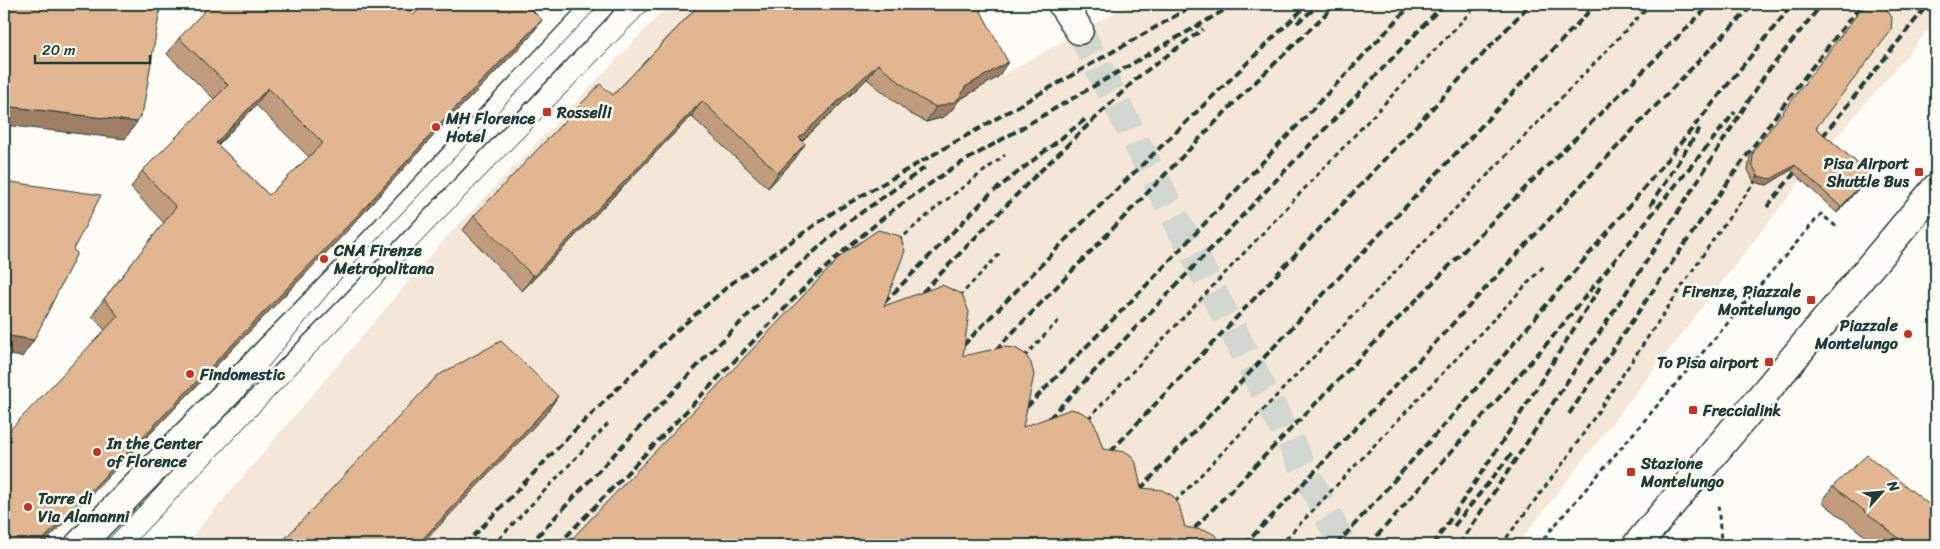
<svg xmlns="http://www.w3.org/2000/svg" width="1940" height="549" font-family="Sriracha,sans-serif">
<rect width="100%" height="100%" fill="#fdfcf7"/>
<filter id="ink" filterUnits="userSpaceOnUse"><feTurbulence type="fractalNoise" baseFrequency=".02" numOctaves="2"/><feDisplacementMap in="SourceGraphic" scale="10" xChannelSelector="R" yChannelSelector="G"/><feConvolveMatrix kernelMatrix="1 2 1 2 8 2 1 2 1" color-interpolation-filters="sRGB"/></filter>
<g filter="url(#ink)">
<!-- built -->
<polygon fill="#f5e7d8" points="670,4 962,4 1003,75 1130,4 1936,4 1936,21 1817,160 1517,545 185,545 442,242"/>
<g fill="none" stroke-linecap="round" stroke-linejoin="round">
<!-- primary-tunnel -->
<polyline stroke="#d1d6d0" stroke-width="28" stroke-dasharray="28 14" stroke-linecap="butt" points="1079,30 1343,545"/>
<defs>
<polyline id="street" points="79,545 347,271 600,4"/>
<polyline id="secondary" points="1637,545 1936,188"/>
<polyline id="primary" points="1062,4 1079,30"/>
</defs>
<!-- street casing -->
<use href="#street" stroke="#1f3d34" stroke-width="31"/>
<!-- secondary casing -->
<use href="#secondary" stroke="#1f3d34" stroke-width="31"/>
<!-- primary casing -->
<use href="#primary" stroke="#1f3d34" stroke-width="31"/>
<!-- path -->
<g stroke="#1f3d34" stroke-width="3" stroke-dasharray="5 4" stroke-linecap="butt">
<polyline points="898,241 937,207 1005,155"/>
<polyline points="959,297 1000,253"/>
<polyline points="1024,357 1061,318"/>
<polyline points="1088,419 1478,4"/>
<polyline points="1175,502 1651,4"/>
<polyline points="493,545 608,424"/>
<polyline points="1280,545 1544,266"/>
<polyline points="1501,545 1567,458 1715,237 1757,179"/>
<polyline points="1538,545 1821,214 1838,228"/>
<polyline points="1717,545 1721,541 1718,502"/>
</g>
<!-- street -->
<use href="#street" stroke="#fdfcf7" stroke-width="28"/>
<!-- secondary -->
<use href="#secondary" stroke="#fdfcf7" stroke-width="28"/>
<!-- primary -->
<use href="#primary" stroke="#fdfcf7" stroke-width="28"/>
<!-- tram -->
<g stroke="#1f3d34" stroke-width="1">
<polyline points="103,545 244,396 347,271 600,4"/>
<polyline points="132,545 438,224 653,4"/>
</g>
<!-- rail -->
<g stroke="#1f3d34" stroke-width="4" stroke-dasharray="8 4" stroke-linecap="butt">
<polyline points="1297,23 1320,4"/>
<polyline points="1815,146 1928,4"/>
<polyline points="1650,206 1700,128"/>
<polyline points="1767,207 1803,162"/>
<polyline points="914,301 1028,183 1138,77 1203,29"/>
<polyline points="876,311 989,195 1087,118"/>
<polyline points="955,354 1076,229 1308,4"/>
<polyline points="987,359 1236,101 1336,4"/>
<path d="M1569,414C1664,275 1756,134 1862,4"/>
<polyline points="1018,416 1141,291 1412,4"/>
<polyline points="1041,427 1444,4"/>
<polyline points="1103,460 1530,4"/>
<polyline points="1132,498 1596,4"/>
<polyline points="1454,526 1513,452"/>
<polyline points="465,545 571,434 674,333 732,283 835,211 1196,4"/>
<polyline points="529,545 701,362 789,274 845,224 926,167"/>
<polyline points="558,545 811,281 847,248 893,210 951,169 1235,4"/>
<polyline points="1178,545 1528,185 1711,4"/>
<path d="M1244,545C1417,367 1580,181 1754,4"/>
<polyline points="1336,545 1462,405 1632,203 1793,4"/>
<polyline points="1369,545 1550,340 1735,112"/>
<polyline points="1433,545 1514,424 1600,287"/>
<polyline points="1459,545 1639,273 1765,75 1822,4"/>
</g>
</g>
<!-- wall -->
<g fill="#c29d7d" stroke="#1f3d34" fill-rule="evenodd">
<polygon points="700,4 998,77 959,100 951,111 944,117 926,122 909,113 867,79 802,141 795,159 768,188 691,116 522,291 463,230 474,216 613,95"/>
<path d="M413,15L530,37L444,124L347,231L42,545H4L105,330L92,316L104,299L164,223L131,188L142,171L214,99L167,54L179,38ZM256,105L309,157L269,195L218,145Z"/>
<polygon points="1817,129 1870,174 1866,180 1837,213 1791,170 1767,185 1754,182 1748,170 1750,156 1754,150"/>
<polygon points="1833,486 1936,545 1876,545 1822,502"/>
</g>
<!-- shaded-wall -->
<g fill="#9e7f66" stroke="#1f3d34">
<polygon points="542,20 530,37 444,124 347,231 42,545 38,545 455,108"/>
<polygon points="1008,62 998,77 959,100 951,111 944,117 926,122 936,107 965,87"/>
<polygon points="878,64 867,79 789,153 799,138"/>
<polygon points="268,88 256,105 204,159 216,143"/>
<polygon points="702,101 691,116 522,291 533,276"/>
<polygon points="5,106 137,122 125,139 4,125 4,107"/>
<polygon points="805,144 795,159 768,188 778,173"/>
<polygon points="1795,165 1791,170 1767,185 1754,182 1758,176"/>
<polygon points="1870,174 1866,180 1837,213 1841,207"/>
<polygon points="4,335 34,340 22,357 4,354"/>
<polygon points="558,396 546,414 421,545 417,545"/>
</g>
<!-- building -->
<g fill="#e1b691" stroke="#1f3d34" fill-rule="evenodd">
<polygon points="4,4 161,4 143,110 137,122 5,106 4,114"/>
<path d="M211,4H402L413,15L425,4H526L542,20L455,108L358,215L38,545H4V436L118,316L104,299L176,207L142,171L228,85L179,38ZM268,88L323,143L269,195L216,143Z"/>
<polygon points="700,4 977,4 1008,62 965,87 961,96 954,102 936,107 919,98 878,64 799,138 805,144 778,173 702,101 533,276 474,216 600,84 613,95"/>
<polygon points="1872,4 1885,7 1892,17 1891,31 1816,128 1870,174 1841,207 1795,165 1771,179 1758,176 1752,164 1754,150 1861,9"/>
<polygon points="4,181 101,195 73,250 77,253 34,340 4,335"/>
<polygon points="878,230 900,236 905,251 884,306 942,285 962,294 969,312 963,356 1004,347 1015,348 1025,354 1031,363 1034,375 1023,427 1071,409 1081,412 1090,417 1096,427 1103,449 1126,452 1132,456 1136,463 1141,488 1162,490 1173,496 1179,505 1185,527 1208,531 1215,535 1219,542 1220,545 566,545 843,254"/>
<polygon points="501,341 558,396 417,545 279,545 437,376"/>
<polygon points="1867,455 1936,510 1936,545 1907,545 1833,486"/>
</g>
</g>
<!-- markers -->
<g fill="#c8321e" stroke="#fdfcf7" stroke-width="2">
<rect x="542" y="107" width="10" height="10" rx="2.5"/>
<circle cx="436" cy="127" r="5"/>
<rect x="1914" y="167" width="10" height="10" rx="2.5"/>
<circle cx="324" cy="259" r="5"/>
<rect x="1806" y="295" width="10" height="10" rx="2.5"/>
<circle cx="1908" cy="334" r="5"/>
<rect x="1764" y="357" width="10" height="10" rx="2.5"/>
<circle cx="190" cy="374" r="5"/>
<rect x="1688" y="405" width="10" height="10" rx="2.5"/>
<circle cx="97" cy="452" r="5"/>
<rect x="1626" y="467" width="10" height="10" rx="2.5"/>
<circle cx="28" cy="507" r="5"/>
</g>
<g text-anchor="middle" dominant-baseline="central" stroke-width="5" stroke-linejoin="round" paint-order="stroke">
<!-- poi labels -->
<g font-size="16" font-weight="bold" fill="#1f3d34" stroke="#fdfcf7" text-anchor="start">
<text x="557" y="112">Rosselli</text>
<text x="446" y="118">MH Florence<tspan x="446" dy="18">Hotel</tspan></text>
<text x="1909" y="163" text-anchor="end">Pisa Airport<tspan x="1909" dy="18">Shuttle Bus</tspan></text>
<text x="334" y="250">CNA Firenze<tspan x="334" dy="18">Metropolitana</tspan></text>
<text x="1801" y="291" text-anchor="end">Firenze, Piazzale<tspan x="1801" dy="18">Montelungo</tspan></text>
<text x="1898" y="325" text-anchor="end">Piazzale<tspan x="1898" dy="18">Montelungo</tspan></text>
<text x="1759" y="362" text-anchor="end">To Pisa airport</text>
<text x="200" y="374">Findomestic</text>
<text x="1703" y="410">Freccialink</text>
<text x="107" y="443">In the Center<tspan x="107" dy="18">of Florence</tspan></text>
<text x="1641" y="463">Stazione<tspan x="1641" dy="18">Montelungo</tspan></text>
<text x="38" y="498">Torre di<tspan x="38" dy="18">Via Alamanni</tspan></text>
</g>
</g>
<!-- margin -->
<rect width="1940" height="549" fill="none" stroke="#fdfcf7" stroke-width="20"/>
<rect x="10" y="10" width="1920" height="529" fill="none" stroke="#1f3d34" stroke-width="2" filter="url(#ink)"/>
<!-- north arrow -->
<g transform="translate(1882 492) rotate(63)" stroke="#fdfcf7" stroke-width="4" paint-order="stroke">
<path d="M0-4L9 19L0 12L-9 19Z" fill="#1f3d34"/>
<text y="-8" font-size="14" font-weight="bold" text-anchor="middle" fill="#1f3d34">N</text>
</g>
<!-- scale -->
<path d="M35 55v8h115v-8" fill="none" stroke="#1f3d34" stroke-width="2.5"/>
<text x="42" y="55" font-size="15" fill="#1f3d34" stroke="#fdfcf7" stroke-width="4" paint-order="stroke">20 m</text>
</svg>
